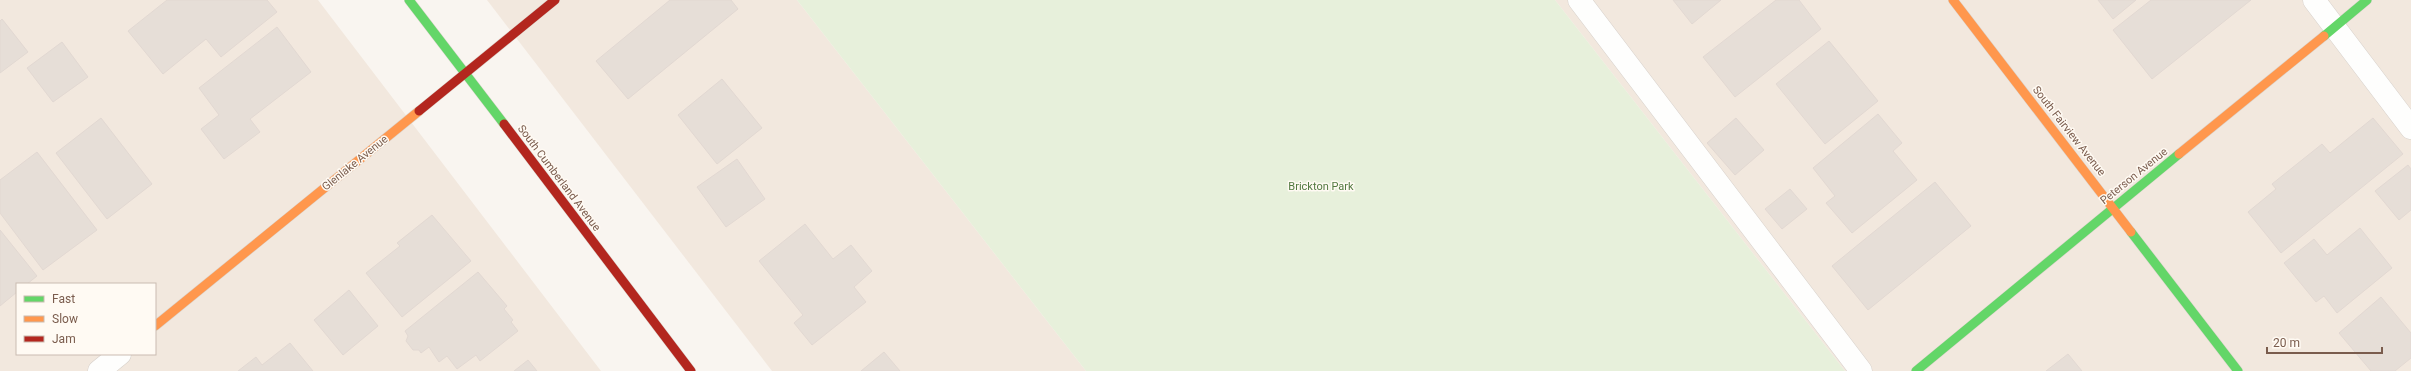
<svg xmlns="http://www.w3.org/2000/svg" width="2411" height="371" font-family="Roboto,sans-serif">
<rect width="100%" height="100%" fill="#f9f5f0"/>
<!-- residential -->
<g fill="#f2e8de" fill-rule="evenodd">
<path d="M0,0H318L601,371H0ZM17,284H155V354H17Z"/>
<polygon points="487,0 797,0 1086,371 772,371"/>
<polygon points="1555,0 2411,0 2411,371 1845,371"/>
</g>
<!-- green -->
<polygon fill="#e7f0db" points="797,0 1555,0 1845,371 1086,371"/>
<!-- building -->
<g fill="#e6ded7" stroke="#e2d8d2">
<polygon points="167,0 267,0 277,12 221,57 206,39 163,74 128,31"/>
<polygon points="670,0 731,0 738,9 628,99 596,61"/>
<polygon points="1673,0 1721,0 1692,24"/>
<polygon points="1776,0 1799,0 1821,29 1735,97 1703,57"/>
<polygon points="2098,0 2136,0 2113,19"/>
<polygon points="2151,0 2251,0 2152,79 2113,30"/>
<polygon points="2,19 28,52 0,73 0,21"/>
<polygon points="277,27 311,72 250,119 260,132 224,159 201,129 219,115 199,88"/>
<polygon points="1829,41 1878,101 1825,144 1776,84"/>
<polygon points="62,42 88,77 53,102 27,68"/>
<polygon points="722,79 762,128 717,164 678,115"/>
<polygon points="1878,114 1902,143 1893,151 1917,180 1852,233 1826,203 1835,196 1813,168"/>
<polygon points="101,118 152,184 107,219 56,153"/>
<polygon points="1736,118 1764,150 1735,175 1707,143"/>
<polygon points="2373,118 2403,154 2281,253 2248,212 2276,189 2272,184 2322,144 2330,153"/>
<polygon points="37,152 97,230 43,270 0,213 0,180"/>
<polygon points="737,159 765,199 726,227 697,187"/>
<polygon points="2408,165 2411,169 2411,210 2399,220 2375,191"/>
<polygon points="1935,182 1971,226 1868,310 1832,266"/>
<polygon points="1790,189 1807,209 1782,229 1765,209"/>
<polygon points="432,215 471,261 402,317 366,273 400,246 397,243"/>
<polygon points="805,224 833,259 851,245 872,271 854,287 866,302 812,345 794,323 803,315 759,261"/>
<polygon points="2360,228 2392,268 2337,313 2324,296 2316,302 2284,263 2314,239 2327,255"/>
<polygon points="0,230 37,276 27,284 17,284 17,292 0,306"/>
<polygon points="478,272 507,306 504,309 513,320 511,322 518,331 480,361 476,355 457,369 447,356 439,362 429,347 421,353 419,350 413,350 406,341 408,336 405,331"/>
<polygon points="349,290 378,326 343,355 314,320"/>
<polygon points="2381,297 2411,333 2411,358 2395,371 2371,371 2339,333"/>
<polygon points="290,343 313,371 238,371 256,357 262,365"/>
<polygon points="884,352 900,371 861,371"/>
<polygon points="2068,354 2082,371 2046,371"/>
<polygon points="528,360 537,371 514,371"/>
</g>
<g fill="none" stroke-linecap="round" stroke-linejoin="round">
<defs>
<g id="lane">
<polyline points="1579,0 1861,371"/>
<polyline points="2314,0 2411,128"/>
</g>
<polyline id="street" points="99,371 120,354"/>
<g id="fast">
<polyline points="409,0 504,124"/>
<polyline points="2324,36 2367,0"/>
<polyline points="2131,232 2238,371"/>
<polyline points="1916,371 2179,154"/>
</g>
<g id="slow">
<polyline points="1953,0 2131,232"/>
<polyline points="2179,154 2324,36"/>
<polyline points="155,326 419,111"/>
</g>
<g id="jam">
<polyline points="419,111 555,0"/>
<polyline points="504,124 691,371"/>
</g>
</defs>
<!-- lane casing -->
<use href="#lane" stroke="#d7d1cb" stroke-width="23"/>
<!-- street casing -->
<use href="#street" stroke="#d7d1cb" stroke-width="23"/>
<!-- fast casing -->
<use href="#fast" stroke="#d9d2cb" stroke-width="10"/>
<!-- slow casing -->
<use href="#slow" stroke="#d9d2cb" stroke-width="10"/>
<!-- jam casing -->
<use href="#jam" stroke="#d9d2cb" stroke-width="10"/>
<!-- lane -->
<use href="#lane" stroke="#fefefd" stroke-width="22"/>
<!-- street -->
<use href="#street" stroke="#fefefd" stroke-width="22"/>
<!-- fast -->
<use href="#fast" stroke="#63d668" stroke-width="9"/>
<!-- slow -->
<use href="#slow" stroke="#ff974d" stroke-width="9"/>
<!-- jam -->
<use href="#jam" stroke="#b3261e" stroke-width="9"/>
</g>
<g text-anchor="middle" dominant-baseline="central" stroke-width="3" stroke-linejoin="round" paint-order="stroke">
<!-- street labels -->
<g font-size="11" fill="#7a5c4d" stroke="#fffaf3">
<text transform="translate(2069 131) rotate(52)">South Fairview Avenue</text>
<text transform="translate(355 163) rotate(-39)">Glenlake Avenue</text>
<text transform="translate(2134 176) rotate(-39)">Peterson Avenue</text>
<text transform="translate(559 178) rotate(53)">South Cumberland Avenue</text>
</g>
<!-- park labels -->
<g font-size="11" fill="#537a41" stroke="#fffaf3">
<text x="1321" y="186">Brickton Park</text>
</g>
</g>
<!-- legend -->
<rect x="16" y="283" width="140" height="72" fill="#fffaf3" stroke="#cabbb1"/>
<rect x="24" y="296" width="20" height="6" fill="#63d668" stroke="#cabbb1"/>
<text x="52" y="303" font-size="12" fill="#7a5c4d">Fast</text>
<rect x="24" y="316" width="20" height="6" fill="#ff974d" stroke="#cabbb1"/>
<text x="52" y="323" font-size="12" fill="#7a5c4d">Slow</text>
<rect x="24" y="336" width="20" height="6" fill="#b3261e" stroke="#cabbb1"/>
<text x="52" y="343" font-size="12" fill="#7a5c4d">Jam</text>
<!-- scale -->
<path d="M2267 347v6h115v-6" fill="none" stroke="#7a5c4d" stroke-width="2"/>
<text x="2273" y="347" font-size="12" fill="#7a5c4d" stroke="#fffaf3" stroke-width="3" paint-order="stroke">20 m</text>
</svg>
